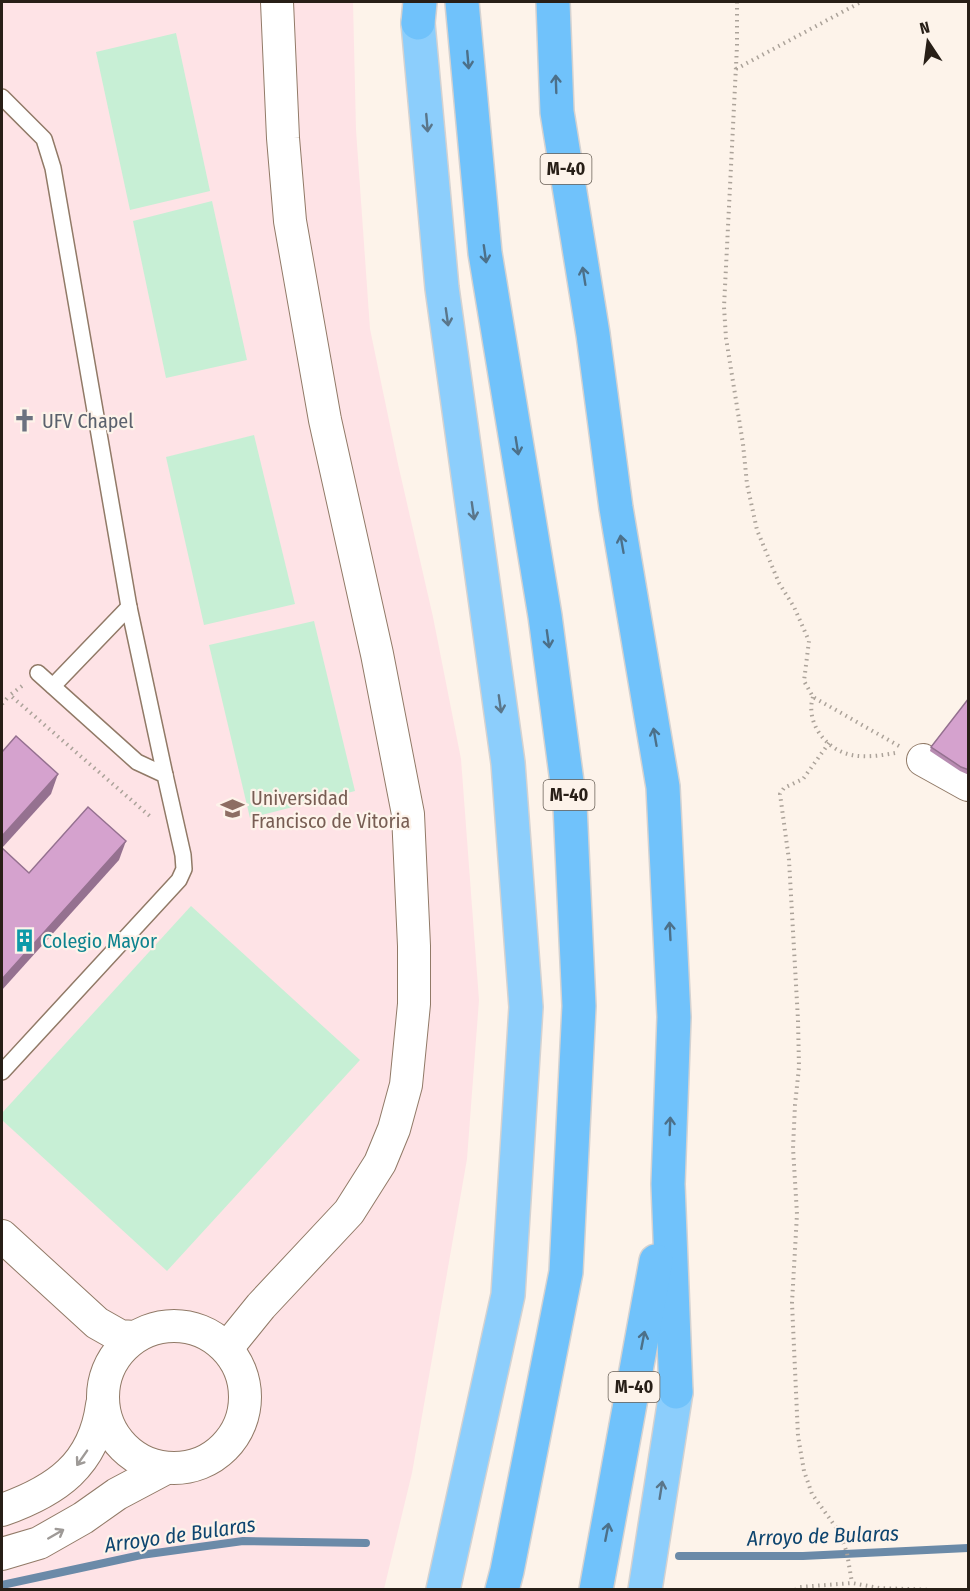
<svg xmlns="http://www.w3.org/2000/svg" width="970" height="1591" font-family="'Fira Sans Condensed',sans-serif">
<rect width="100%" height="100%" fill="#fdf3ea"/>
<!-- education -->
<polygon fill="#fee3e6" points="2,2 353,2 356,130 370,329 398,464 433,617 461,759 479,1000 467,1159 412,1473 384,1589 2,1590"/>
<!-- park -->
<g fill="#c7efd5">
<polygon points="176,33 210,191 130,210 96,52"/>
<polygon points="212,201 247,360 166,378 133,221"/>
<polygon points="254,435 295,604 204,625 166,457"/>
<polygon points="314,621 355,791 250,818 209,645"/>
<polygon points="191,906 360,1060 167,1271 2,1120 2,1113"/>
</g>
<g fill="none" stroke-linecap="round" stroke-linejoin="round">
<!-- stream -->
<g stroke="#6b8aa8" stroke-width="8">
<polyline points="679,1556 803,1556 968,1548"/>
<polyline points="2,1585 141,1555 243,1541 366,1543"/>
</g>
<defs>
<g id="service">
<polyline points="2,97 44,139 53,168 129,607"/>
<polyline points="53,686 129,607 165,775"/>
<polyline points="2,1072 179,880 184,869 183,855 165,775 137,762 38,673"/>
</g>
<g id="minor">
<polyline points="923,760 968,785"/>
<polyline points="2,1236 97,1323 120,1336 134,1337"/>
<circle cx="174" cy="1397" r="71"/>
<polyline points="227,1348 261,1306 349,1212 380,1163 394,1129 406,1085 414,1004 414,946 408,814 377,654 325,420 290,221 283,138 277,2"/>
<path d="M2,1510C56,1491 94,1465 102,1405"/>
<polyline points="2,1554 39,1543 83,1518 117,1494 166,1468"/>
</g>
<g id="trunk">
<polyline points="418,23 442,288 508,763 526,1007 508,1295 443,1590"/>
<polyline points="645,1590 676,1392"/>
</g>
<g id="motorway">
<polyline points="462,2 485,253 545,616 570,805 579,1006 566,1272 507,1571 502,1590"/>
<polyline points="553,2 557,112 593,334 616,508 663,787 674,1017 668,1184 676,1392"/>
<polyline points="418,23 420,2"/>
<polyline points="596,1590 656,1261"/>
</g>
</defs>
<!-- service casing -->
<use href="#service" stroke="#917a67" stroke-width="18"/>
<!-- minor casing -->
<use href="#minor" stroke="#917a67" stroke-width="34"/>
<!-- trunk casing -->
<use href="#trunk" stroke="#d4d2d1" stroke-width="36"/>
<!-- motorway casing -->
<use href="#motorway" stroke="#d4d2d1" stroke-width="36"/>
<!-- path -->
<g stroke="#aca39a" stroke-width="4" stroke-dasharray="1.5 4.5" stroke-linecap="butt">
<polyline points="737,2 737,46 724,307 726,338 743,444 747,484 757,530 779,583 794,607 809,641 804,681 813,697 899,746"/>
<polyline points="736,69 861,2"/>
<polyline points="22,686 10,695 152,818"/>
<path d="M813,697C806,719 821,743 842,752C858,759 878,756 895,753"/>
<polyline points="2,704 10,695"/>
<polyline points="829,743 803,779 784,788 780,794 789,860 798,1020 799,1067 795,1105 793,1148 797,1214 792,1303 798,1436 804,1471 812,1494 840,1533 847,1553 852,1583"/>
<polyline points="795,1590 800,1587 852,1583 879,1588 933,1590"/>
</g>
<!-- service -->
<use href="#service" stroke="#fff" stroke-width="15"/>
<!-- minor -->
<use href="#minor" stroke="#fff" stroke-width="32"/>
<!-- trunk -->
<use href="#trunk" stroke="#8ccefc" stroke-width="33"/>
<!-- motorway -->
<use href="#motorway" stroke="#70c2fb" stroke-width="33"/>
</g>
<!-- wall -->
<polygon fill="#b78bb1" points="969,698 969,775 960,771 930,751 931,747"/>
<!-- shaded-wall -->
<g fill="#957190">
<polygon points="58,774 51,794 2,848 2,836"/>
<polygon points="126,841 119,860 2,990 2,979"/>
</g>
<!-- building -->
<g fill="#d5a2ce" stroke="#957190" stroke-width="1.5">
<polygon points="969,698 969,770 961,767 931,747"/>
<polygon points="16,736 58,774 2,836 2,752"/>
<polygon points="88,807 126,841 2,979 2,848 29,873"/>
</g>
<!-- one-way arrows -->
<defs><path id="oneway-shaft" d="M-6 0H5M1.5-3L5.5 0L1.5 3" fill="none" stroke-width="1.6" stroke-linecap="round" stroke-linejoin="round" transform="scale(1.5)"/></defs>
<g stroke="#4c7089">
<use href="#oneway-shaft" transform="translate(468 60) rotate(85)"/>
<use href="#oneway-shaft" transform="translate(556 84) rotate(-92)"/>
<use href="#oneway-shaft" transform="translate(485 254) rotate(82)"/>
<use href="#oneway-shaft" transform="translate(584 276) rotate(-99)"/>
<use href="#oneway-shaft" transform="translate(517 446) rotate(81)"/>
<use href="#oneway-shaft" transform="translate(622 544) rotate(-100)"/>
<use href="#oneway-shaft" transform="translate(548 639) rotate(82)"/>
<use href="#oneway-shaft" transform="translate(655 737) rotate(-100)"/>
<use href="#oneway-shaft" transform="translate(670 931) rotate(-93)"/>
<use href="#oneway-shaft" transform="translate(670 1126) rotate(-88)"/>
<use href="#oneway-shaft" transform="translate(643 1340) rotate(-79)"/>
<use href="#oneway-shaft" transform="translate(607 1532) rotate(-79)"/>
</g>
<g stroke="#5a768a">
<use href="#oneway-shaft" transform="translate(427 123) rotate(85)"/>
<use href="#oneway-shaft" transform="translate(447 317) rotate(82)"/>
<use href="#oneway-shaft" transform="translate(473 511) rotate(82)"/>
<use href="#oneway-shaft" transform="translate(500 704) rotate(82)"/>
<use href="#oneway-shaft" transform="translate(661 1490) rotate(-81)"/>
</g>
<g stroke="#9e9a97">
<use href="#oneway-shaft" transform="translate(82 1458) rotate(125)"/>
<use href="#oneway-shaft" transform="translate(56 1534) rotate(-30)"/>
</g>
<!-- icons -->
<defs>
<symbol id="church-bare" viewBox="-9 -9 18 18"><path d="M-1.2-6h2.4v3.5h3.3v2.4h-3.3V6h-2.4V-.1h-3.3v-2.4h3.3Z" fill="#6b7280" stroke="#fdf3ea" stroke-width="2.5" paint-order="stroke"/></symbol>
<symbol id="university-bare" viewBox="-9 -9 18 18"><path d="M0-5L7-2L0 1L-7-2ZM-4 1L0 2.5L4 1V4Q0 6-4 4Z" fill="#8d6e63" stroke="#fdf3ea" stroke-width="2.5" paint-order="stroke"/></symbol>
<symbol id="building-bare" viewBox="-9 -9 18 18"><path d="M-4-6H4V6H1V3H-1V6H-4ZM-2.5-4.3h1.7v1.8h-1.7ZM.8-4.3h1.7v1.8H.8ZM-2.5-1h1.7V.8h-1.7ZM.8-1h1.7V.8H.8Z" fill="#0f9aa8" stroke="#fdf3ea" stroke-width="2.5" paint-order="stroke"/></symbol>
</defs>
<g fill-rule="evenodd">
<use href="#church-bare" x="8" y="404" width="33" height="33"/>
<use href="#university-bare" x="216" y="792" width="33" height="33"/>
<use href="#building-bare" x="8" y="924" width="33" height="33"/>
</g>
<g text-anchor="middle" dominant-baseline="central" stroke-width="4.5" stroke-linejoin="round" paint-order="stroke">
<!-- shield labels -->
<g fill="#fdf3ea" stroke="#685f56" stroke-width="1.5">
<rect x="540.5" y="154" width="51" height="30" rx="4.5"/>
<rect x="543.5" y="780" width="51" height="30" rx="4.5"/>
<rect x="608.5" y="1372" width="51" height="30" rx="4.5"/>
</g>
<g font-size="18" font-weight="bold" fill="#281f17">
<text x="566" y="169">M-40</text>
<text x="569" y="795">M-40</text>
<text x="634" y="1387">M-40</text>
</g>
<!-- worship labels -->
<g font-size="20" fill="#5b616d" stroke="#fdf3ea" text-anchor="start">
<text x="42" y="421">UFV Chapel</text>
</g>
<!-- education labels -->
<g font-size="20" fill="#785e54" stroke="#fdf3ea" text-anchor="start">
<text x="251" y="798">Universidad<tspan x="251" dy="23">Francisco de Vitoria</tspan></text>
</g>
<!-- culture labels -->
<g font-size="20" fill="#0d838f" stroke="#fdf3ea" text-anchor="start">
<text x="42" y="941">Colegio Mayor</text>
</g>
<!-- water labels -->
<g font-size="21" font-style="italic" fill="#0e456f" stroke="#fdf3ea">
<text transform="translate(180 1535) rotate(-8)">Arroyo de Bularas</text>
<text transform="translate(823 1536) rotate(-2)">Arroyo de Bularas</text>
</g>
</g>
<!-- border -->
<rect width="970" height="1591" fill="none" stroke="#281f17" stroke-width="6"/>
<!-- north arrow -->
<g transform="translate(928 42) rotate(347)" stroke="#fdf3ea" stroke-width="4.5" paint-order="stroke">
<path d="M0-4.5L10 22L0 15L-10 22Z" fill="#281f17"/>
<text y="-9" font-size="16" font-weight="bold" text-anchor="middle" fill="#281f17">N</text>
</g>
</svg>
